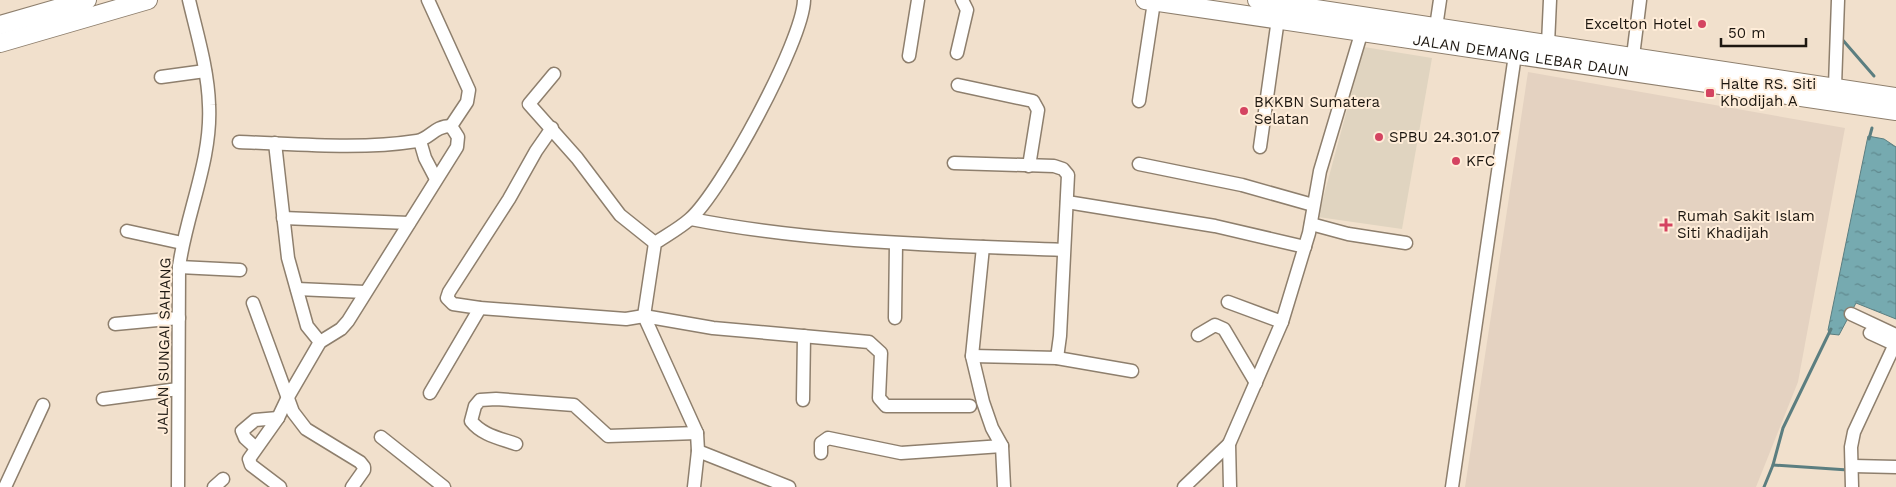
<svg xmlns="http://www.w3.org/2000/svg" width="1896" height="487" font-family="'Work Sans',sans-serif">
<defs>
<pattern id="water-ripples" width="26" height="14" patternUnits="userSpaceOnUse" patternTransform="scale(1.25)"><rect width="26" height="14" fill="#76aab0"/><path d="M2 4q2-2 4 0t4 0M15 11q2-2 4 0t4 0" fill="none" stroke="#60898e"/></pattern>
</defs>
<rect width="100%" height="100%" fill="#f1e0cc"/>
<!-- commercial -->
<polygon fill="#e0d4c0" points="1364,47 1432,58 1402,229 1318,217"/>
<!-- medical -->
<polygon fill="#e4d2c1" points="1528,72 1845,128 1798,382 1756,487 1465,487"/>
<!-- water -->
<polygon fill="url(#water-ripples)" stroke="#5b7e80" points="1868,136 1884,139 1896,147 1896,319 1856,303 1839,335 1830,334 1828,330"/>
<g fill="none" stroke-linecap="round" stroke-linejoin="round">
<!-- stream -->
<g stroke="#5b7e80" stroke-width="3">
<polyline points="1841,38 1874,76"/>
<polyline points="1869,139 1872,128"/>
<polyline points="1773,465 1848,470"/>
<polyline points="1764,487 1773,465 1783,428 1831,329"/>
</g>
<defs>
<g id="minor">
<polyline points="1436,27 1440,0"/>
<polyline points="1548,44 1550,0"/>
<polyline points="957,53 967,10 962,0"/>
<polyline points="909,56 918,0"/>
<polyline points="1632,64 1640,0"/>
<polyline points="554,74 529,104 577,158 620,215 655,243"/>
<polyline points="161,77 205,71"/>
<polyline points="958,85 1033,101 1038,110 1029,166"/>
<polyline points="1835,86 1838,0"/>
<polyline points="1139,101 1154,2"/>
<polyline points="552,128 536,151 509,199 449,292 447,298 453,304 480,308 626,319 644,316 713,328 869,342 881,353 879,398 886,406 970,406"/>
<polyline points="420,141 425,158 436,179"/>
<path d="M239,142C298,144 359,150 417,141C430,139 434,126 451,126"/>
<polyline points="275,143 288,258 307,326 320,342"/>
<polyline points="1260,147 1278,19"/>
<polyline points="954,163 1054,166 1063,169 1068,175 1060,336 1057,358 972,356"/>
<polyline points="1139,164 1242,185 1313,205"/>
<polyline points="1067,202 1215,226 1305,247"/>
<polyline points="283,218 409,223"/>
<path d="M691,219C814,243 938,245 1063,250"/>
<polyline points="1311,224 1348,234 1406,243"/>
<polyline points="127,231 182,243"/>
<polyline points="983,247 972,356 983,402 992,428 1002,446 1004,487"/>
<polyline points="179,267 240,270"/>
<polyline points="297,289 365,292"/>
<polyline points="1228,302 1282,322"/>
<polyline points="253,303 293,412 306,429 360,462 364,467 364,470 352,487"/>
<polyline points="1851,314 1896,335"/>
<polyline points="895,318 896,244"/>
<polyline points="115,324 179,318"/>
<polyline points="1870,333 1896,345"/>
<polyline points="1198,335 1215,325 1224,329 1256,383"/>
<polyline points="1057,358 1132,371"/>
<polyline points="430,393 480,308"/>
<polyline points="103,399 178,389"/>
<polyline points="803,400 804,336"/>
<polyline points="381,437 444,487"/>
<path d="M516,444C499,438 482,435 471,421L475,406L480,400L496,399L574,405L608,436L697,433"/>
<polyline points="256,448 245,438 242,431 255,420 278,418"/>
<polyline points="698,451 789,487"/>
<polyline points="821,453 821,443 828,438 901,453 1002,446"/>
<polyline points="1853,466 1896,467"/>
<polyline points="5,487 43,405"/>
<path d="M178,487L179,267C186,214 212,160 209,105C208,70 197,34 189,0"/>
<polyline points="214,487 223,479"/>
<polyline points="280,487 251,465 249,459 278,418 288,397 320,342 341,329 348,321 457,147 458,137 451,126 467,102 469,90 428,0"/>
<path d="M694,487L698,451L697,433L644,316L655,243C667,235 680,228 690,219C721,192 803,41 804,0"/>
<polyline points="1184,487 1229,444"/>
<polyline points="1230,487 1229,444 1282,322 1309,233 1320,171 1364,24"/>
<polyline points="1452,487 1515,55"/>
<polyline points="1852,487 1851,447 1854,432 1895,344"/>
</g>
<g id="highway">
<path id="s1" d="M1145,0L1896,111"/>
<polyline points="1257,0 1896,97"/>
<polyline points="0,25 87,0"/>
<polyline points="0,43 148,0"/>
</g>
</defs>
<!-- minor casing -->
<use href="#minor" stroke="#8e7f6d" stroke-width="15"/>
<!-- highway casing -->
<use href="#highway" stroke="#8e7f6d" stroke-width="20"/>
<!-- minor -->
<use href="#minor" stroke="#fff" stroke-width="12"/>
<!-- highway -->
<use href="#highway" stroke="#fff" stroke-width="18"/>
</g>
<!-- markers -->
<g fill="#d44461" stroke="#ffedd9" stroke-width="2">
<circle cx="1702" cy="24" r="5"/>
<rect x="1705" y="88" width="10" height="10" rx="2.5"/>
<circle cx="1244" cy="111" r="5"/>
<circle cx="1379" cy="137" r="5"/>
<circle cx="1456" cy="161" r="5"/>
<path d="M1663.5 217.5h5v5h5v5h-5v5h-5v-5h-5v-5h5z"/>
</g>
<g text-anchor="middle" dominant-baseline="central" stroke-width="4" stroke-linejoin="round" paint-order="stroke">
<!-- poi labels -->
<g font-size="15" fill="#1d1710" stroke="#ffedd9" text-anchor="start">
<text x="1692" y="24" text-anchor="end">Excelton Hotel</text>
<text x="1720" y="84">Halte RS. Siti<tspan x="1720" dy="17">Khodijah A</tspan></text>
<text x="1254" y="102">BKKBN Sumatera<tspan x="1254" dy="17">Selatan</tspan></text>
<text x="1389" y="137">SPBU 24.301.07</text>
<text x="1466" y="161">KFC</text>
<text x="1677" y="216">Rumah Sakit Islam<tspan x="1677" dy="17">Siti Khadijah</tspan></text>
</g>
<!-- street labels -->
<g font-size="15" fill="#1d1710" stroke="#ffedd9">
<text stroke="none"><textPath href="#s1" startOffset="380">JALAN DEMANG LEBAR DAUN</textPath></text>
<text transform="translate(164 346) rotate(-89)">JALAN SUNGAI SAHANG</text>
</g>
</g>
<!-- scale -->
<path d="M1721 38v8h85v-8" fill="none" stroke="#1d1710" stroke-width="2.5"/>
<text x="1728" y="38" font-size="15" fill="#1d1710" stroke="#ffedd9" stroke-width="4" paint-order="stroke">50 m</text>
</svg>
